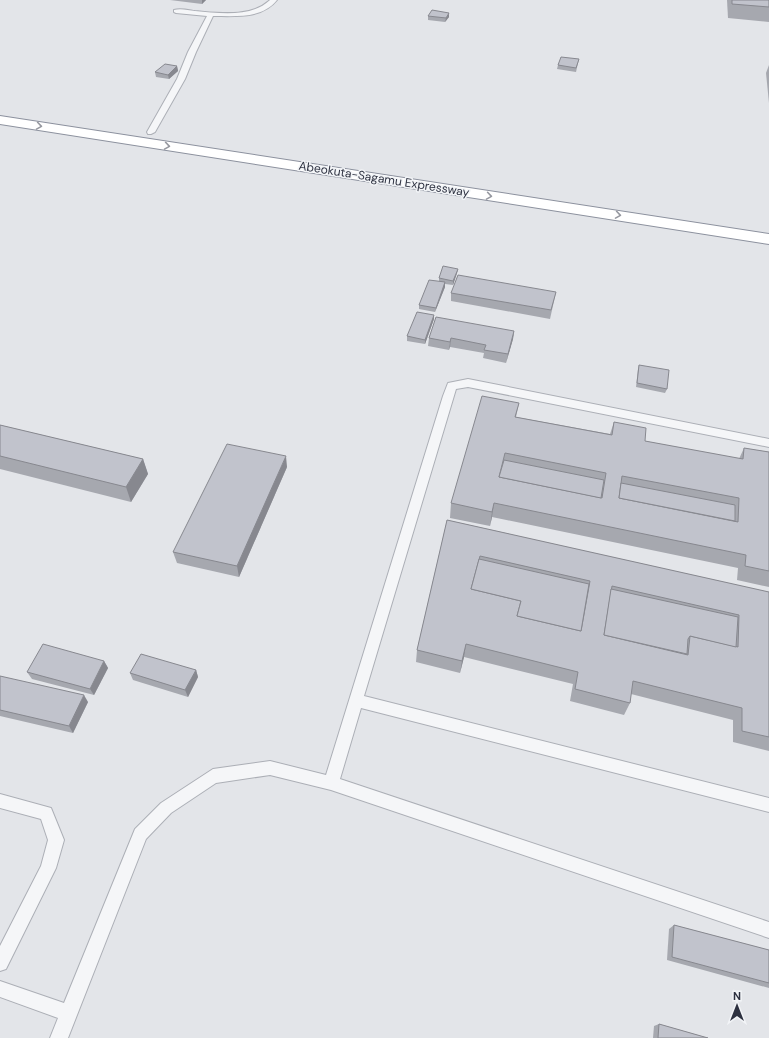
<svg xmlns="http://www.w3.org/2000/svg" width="769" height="1038" font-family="'DM Sans',sans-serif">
<rect width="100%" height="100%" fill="#e3e5e9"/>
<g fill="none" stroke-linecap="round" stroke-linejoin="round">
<defs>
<g id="lane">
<path d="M270,0H277C262,19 236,16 213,16L196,52L185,79L155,132L151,134H148L147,132L177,79L188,52L207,16L176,13L174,12V10C180,8 188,10 195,11C219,13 251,18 270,0Z"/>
<polygon points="468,379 769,439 769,447 468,387 456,389 364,696 769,798 769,812 361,708 340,779 769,922 769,938 331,790 270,775 216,783 171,813 146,839 68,1038 50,1038 58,1018 0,997 0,981 64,1003 135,829 161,803 213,769 270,761 326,775 443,396 448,383"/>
<polygon points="0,794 51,808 64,840 56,868 6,969 0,971 0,946 41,866 48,840 41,819 0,808"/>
</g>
<polygon id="highway" points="0,116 769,234 769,244 0,124"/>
</defs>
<!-- lane casing -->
<use href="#lane" stroke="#acafb6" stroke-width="2"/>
<!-- highway casing -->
<use href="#highway" stroke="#8c919e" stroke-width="2"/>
<!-- lane -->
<use href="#lane" fill="#f5f6f8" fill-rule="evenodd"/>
<!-- highway -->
<use href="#highway" fill="#fff" fill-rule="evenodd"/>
</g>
<!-- wall -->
<g fill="#a6a8af">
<polygon points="170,0 206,0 202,4"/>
<polygon points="727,0 769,0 769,22 728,18"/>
<polygon points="428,16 449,17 445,22 428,20"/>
<polygon points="579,59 576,72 557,69 558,65"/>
<polygon points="769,65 769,103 766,73"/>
<polygon points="177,66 178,71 169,79 156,77 155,72"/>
<polygon points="458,269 457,273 453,285 445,284 445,287 435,312 419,309 419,305 439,281 439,278"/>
<polygon points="556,292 550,319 451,301 451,293"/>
<polygon points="434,315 434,319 425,344 407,341 407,336"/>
<polygon points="514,331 513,339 506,363 483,358 484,353 450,347 449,350 428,346 429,338"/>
<polygon points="639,365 667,389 665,393 636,387 638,369"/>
<polygon points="519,403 516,417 610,434 614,422 645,441 739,459 744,448 769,452 769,587 737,580 738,568 492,517 490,526 450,518 451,503"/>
<polygon points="0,425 143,459 148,474 131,502 0,469"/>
<polygon points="287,467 239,577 177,563 173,552"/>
<polygon points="447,520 769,592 769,751 733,742 733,720 631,694 630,703 624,715 570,701 573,684 464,657 460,673 416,662 417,650"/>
<polygon points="104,661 108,668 94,695 32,679 27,672"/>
<polygon points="196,670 198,677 188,697 133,680 130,673"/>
<polygon points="0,676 88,702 73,733 0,716"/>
<polygon points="674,925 769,950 769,988 667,960 669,929"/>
<polygon points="659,1024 708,1038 653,1038 654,1026"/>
</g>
<!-- shaded-wall -->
<g fill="#87888f">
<polygon points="202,0 206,0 202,4"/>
<polygon points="449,13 449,17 445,22 446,18"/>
<polygon points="177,66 178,71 169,79 168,75"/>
<polygon points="458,269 457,273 453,285 453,281"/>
<polygon points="445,282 445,287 435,312 436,308"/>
<polygon points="434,315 434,319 425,344 425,340"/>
<polygon points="514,331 513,339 506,363 508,354"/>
<polygon points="451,338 450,347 449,350 450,342"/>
<polygon points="286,456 287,467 239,577 237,566"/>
<polygon points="143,459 148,474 131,502 126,487"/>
<polygon points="494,503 492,517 490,526 492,512"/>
<polygon points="466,644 464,657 460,673 462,661"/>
<polygon points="104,661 108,668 94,695 90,689"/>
<polygon points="196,670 198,677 188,697 185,690"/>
<polygon points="84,695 88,702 73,733 69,726"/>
</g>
<!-- building -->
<g fill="#c1c3cc" stroke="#87888f" fill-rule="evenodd">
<polygon points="732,0 769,0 769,7 732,4"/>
<polygon points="432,10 449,13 446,18 428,16"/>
<polygon points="561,57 579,59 576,68 558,65"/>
<polygon points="165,64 177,66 168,75 155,72"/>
<polygon points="443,266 458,269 453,281 439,278"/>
<polygon points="458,275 556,292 551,310 451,293"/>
<polygon points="429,280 445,282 436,308 419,305"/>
<polygon points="417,312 434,315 425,340 407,336"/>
<polygon points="436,317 514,331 508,354 484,350 486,345 451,338 450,342 429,338"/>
<polygon points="639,365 669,370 667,389 637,383"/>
<path d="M482,396L519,403L515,417L612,435L614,422L646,428L645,441L743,459L744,448L769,452V571L745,566L746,555L494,503L492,512L451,503ZM505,453L606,473L602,498L499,477ZM622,476L739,498L738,522L619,498Z"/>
<polygon points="0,425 143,459 126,487 0,456"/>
<polygon points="227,444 286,456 237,566 173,552"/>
<polygon points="504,460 604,480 601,498 499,477"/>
<polygon points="621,483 735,505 735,521 619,498"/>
<path d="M447,520L769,592V737L742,731V708L633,681L630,703L575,689L578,672L466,644L462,661L417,650ZM480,556L590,581L581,631L517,616L521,601L471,589ZM612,586L739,615L738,647L690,636L688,655L604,635Z"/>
<polygon points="479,559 589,584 581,631 517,616 521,601 471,589"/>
<polygon points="611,589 738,617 736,647 690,636 688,639 687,654 604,635"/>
<polygon points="43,644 104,661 90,689 27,672"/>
<polygon points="141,654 196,670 185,690 130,673"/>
<polygon points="0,676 84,695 69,726 0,710"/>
<polygon points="674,925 769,950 769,983 672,957"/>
<polygon points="659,1024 708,1038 658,1038"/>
</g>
<!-- one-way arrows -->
<defs><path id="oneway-chevron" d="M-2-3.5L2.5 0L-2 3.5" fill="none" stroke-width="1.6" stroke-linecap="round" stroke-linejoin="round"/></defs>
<g stroke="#9698a0">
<use href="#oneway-chevron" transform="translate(39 126) rotate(9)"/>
<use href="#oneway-chevron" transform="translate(167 146) rotate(9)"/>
<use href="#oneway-chevron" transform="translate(489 196) rotate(9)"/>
<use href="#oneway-chevron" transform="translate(618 215) rotate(9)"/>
</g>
<g text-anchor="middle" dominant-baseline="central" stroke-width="3" stroke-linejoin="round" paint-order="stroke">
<!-- far-street labels -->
<g font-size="12" fill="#2d3140" stroke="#f2f4f7">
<text transform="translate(384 179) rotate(9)">Abeokuta-Sagamu Expressway</text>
</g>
</g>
<!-- north arrow -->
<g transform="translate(737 1006)" stroke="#f2f4f7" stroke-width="3" paint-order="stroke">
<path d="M0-3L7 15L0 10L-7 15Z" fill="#2d3140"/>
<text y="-6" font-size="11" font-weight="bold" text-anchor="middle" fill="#2d3140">N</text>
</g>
</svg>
